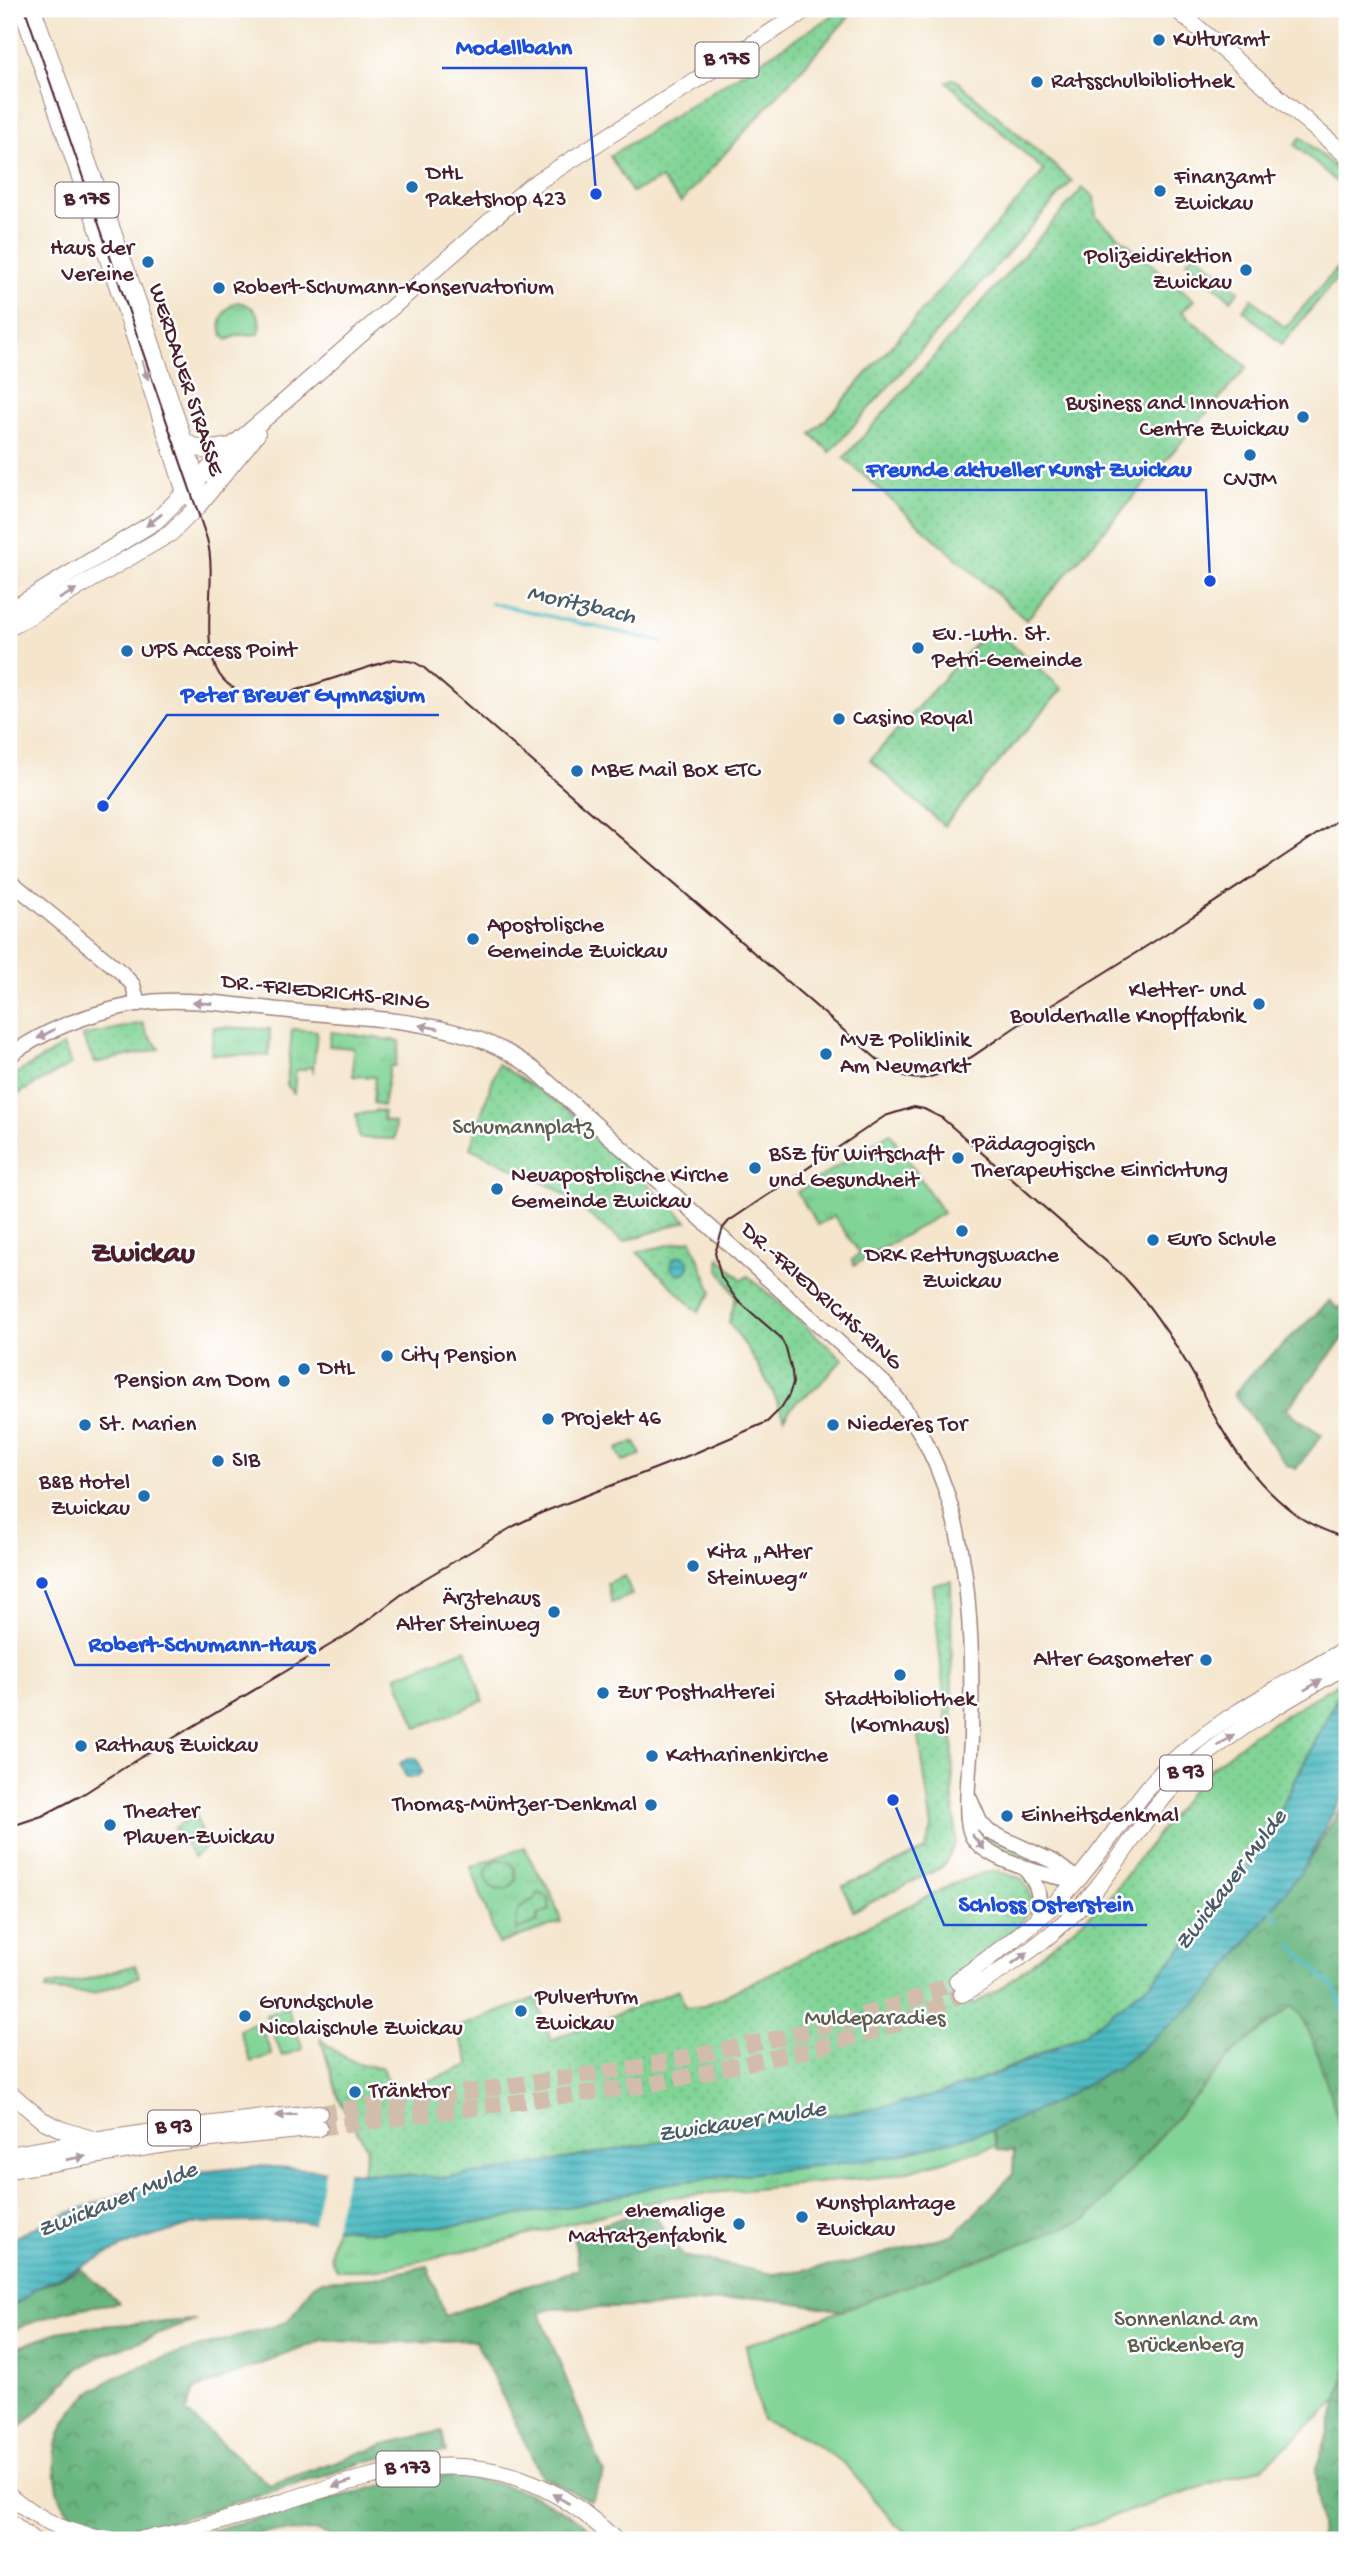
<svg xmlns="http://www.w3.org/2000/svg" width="1356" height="2549" font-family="'Gochi Hand',sans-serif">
<defs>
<pattern id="grass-tufts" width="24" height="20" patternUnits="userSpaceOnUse" patternTransform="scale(1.75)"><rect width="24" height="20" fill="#81d496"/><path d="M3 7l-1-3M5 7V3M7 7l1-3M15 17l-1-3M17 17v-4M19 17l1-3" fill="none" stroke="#71b681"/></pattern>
<pattern id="forest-crowns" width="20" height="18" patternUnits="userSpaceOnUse" patternTransform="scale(1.75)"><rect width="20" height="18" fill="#68b67f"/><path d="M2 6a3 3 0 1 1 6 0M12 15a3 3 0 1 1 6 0" fill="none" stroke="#589368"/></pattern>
<pattern id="park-dots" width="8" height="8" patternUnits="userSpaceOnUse" patternTransform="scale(1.75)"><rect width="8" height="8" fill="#81d496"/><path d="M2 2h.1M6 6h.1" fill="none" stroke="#71b681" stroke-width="1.8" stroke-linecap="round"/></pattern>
<pattern id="water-rules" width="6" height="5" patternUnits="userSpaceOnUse" patternTransform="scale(1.75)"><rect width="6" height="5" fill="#4bbac2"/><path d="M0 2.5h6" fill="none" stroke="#40979e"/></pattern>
</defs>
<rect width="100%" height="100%" fill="#fff"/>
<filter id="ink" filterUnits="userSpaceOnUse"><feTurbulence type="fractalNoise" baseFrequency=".0143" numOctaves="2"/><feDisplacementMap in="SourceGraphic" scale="14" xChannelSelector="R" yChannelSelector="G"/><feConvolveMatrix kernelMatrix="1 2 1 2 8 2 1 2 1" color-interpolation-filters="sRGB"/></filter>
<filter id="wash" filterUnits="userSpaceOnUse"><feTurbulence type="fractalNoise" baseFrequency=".00686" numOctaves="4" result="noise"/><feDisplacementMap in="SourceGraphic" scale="28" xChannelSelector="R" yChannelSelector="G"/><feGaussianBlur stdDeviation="1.57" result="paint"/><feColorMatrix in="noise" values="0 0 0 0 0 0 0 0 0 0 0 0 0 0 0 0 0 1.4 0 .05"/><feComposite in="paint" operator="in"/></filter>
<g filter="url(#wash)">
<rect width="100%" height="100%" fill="#f4e5cc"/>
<!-- grass -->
<g fill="url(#grass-tufts)" stroke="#667a60" stroke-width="2">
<polygon points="1301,137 1347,178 1347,191 1295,145"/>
<polygon points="1195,252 1239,291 1231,300 1187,261"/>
<polygon points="1347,257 1347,266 1282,344 1243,310 1252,299 1285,328"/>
<path d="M237,302C254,304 264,317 258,334L238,335L227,340C214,327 222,310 237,302Z"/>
<polygon points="214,1027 270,1029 269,1056 211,1054"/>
<polygon points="292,1029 317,1031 313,1071 311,1067 307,1067 305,1070 296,1070 294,1093 287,1085"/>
<polygon points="331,1032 400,1041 395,1066 390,1066 383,1106 373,1103 375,1077 353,1076 353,1048 329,1046"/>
<polygon points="375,1110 384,1112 383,1120 395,1123 395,1139 359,1138 356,1114 375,1112"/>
<polygon points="890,1133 943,1213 854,1265 852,1260 860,1254 834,1216 818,1225 797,1192"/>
<polygon points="466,1649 483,1701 417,1728 396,1676"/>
<polygon points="196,1815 205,1848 194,1857 174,1828"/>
<path d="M974,1824L1053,1866L1051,1873C1025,1861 986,1853 974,1824Z"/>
<polygon points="525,1847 531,1861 551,1892 561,1922 498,1944 471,1867"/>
<polygon points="135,1965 139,1977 93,1994 46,1990 47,1986 82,1981"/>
<path d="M992,2130L996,2146L890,2176L670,2197L490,2245L397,2266L371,2270H338C325,2256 331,2244 336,2228L378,2232L466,2224L583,2204L669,2183L890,2157Z"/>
</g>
<!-- forest -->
<g fill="url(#forest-crowns)" stroke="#596a55" stroke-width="2">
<polygon points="1330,1301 1338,1309 1347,1301 1347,1334 1286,1410 1322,1435 1296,1469 1287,1465 1234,1394 1251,1374"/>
<path d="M1347,1799V1895L1345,1911L1347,1916V2148L1313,2041L1301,2015L1235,2051L1088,2219L845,2311L759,2297L656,2307L551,2309L540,2313L604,2474L591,2501L542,2477L475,2340L371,2343L323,2340L194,2390L186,2412L269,2485L385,2444L442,2431L446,2452C423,2454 399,2454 377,2459C360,2463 343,2469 327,2475C289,2486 252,2497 215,2509C180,2519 143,2531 106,2528C83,2526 65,2516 59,2493C31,2378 162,2360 242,2335C253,2331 279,2327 288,2320C302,2309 304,2288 321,2281L375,2278L428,2266L445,2316L515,2290L579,2269L573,2234L650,2209L683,2256L773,2274L847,2264L955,2234L1013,2174L1014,2151L997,2150L992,2130L1049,2105L1121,2065L1207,1994L1305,1866Z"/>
<path d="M81,2269L119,2303C78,2306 46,2316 9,2332V2307L26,2298L34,2289Z"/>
<polygon points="197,2320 105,2354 79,2368 38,2411 9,2438 9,2351 57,2332 99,2326"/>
<polygon points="1347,2365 1347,2540 1321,2540 1316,2469 1339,2399"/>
<path d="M449,2475C515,2483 553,2499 604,2540H347L315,2531L267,2532L230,2540H174L415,2477Z"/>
</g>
<!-- park -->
<g fill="url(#park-dots)" stroke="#667a60" stroke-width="2">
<polygon points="843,9 853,9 854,11 681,202 661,179 632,192 610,156"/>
<polygon points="951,79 956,80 1072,181 830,452 811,434 837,408 1044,171 947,82"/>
<polygon points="1083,188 1094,197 1096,217 1194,300 1182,312 1247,367 1026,620 844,458"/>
<polygon points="991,626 1062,689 944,826 870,760"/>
<polygon points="143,1023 147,1034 160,1049 95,1063 82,1036"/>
<polygon points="63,1046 72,1064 18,1094 9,1078"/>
<polygon points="498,1064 570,1111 687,1221 623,1242 555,1188 470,1148"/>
<polygon points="691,1240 712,1292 698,1312 637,1252"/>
<path d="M719,1258L742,1280L748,1276L843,1359L816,1388L795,1403L784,1418C771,1383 750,1352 729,1322L736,1297L719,1269Z"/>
<polygon points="635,1442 641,1455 623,1461 617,1449"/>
<polygon points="625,1576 632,1595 612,1603 607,1583"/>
<polygon points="951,1581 953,1797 956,1842 944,1866 853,1911 843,1886 925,1850 932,1828 918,1731 947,1728 933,1585"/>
<path d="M1347,1678L1261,1846L1239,1881L1213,1914L1154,1980L1084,2034L981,2080L929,2097L875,2109L737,2127L507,2170L440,2178L362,2173L367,2148L339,2099L320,2037C338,2057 356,2066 382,2067L392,2095L470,2065L456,2028L536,1998L551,2040L679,1990L685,2008L704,2006L951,1885L983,1873L996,1871L1020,1878L1028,1888L1033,1905C1021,1929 981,1960 956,1971L954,1978L965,1999L974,2004L1003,1987L1107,1900L1203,1775L1252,1735Z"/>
<circle cx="501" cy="1875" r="15"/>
<path d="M537,1893L548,1897L550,1910L537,1915L538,1922L517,1930C514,1913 518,1906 535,1899Z"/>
</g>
<!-- garden -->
<g fill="#81d496" stroke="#667a60" stroke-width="2">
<polygon points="1292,2006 1301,2015 1313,2041 1347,2148 1347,2365 1339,2399 1263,2467 1041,2540 914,2540 895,2523 844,2463 805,2438 762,2420 746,2346 1088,2219 1235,2051"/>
<polygon points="287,2007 303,2049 282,2056 266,2015"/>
<polygon points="259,2022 272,2055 251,2062 239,2030"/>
</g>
<!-- water -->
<g fill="url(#water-rules)" stroke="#4a6c76" stroke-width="2">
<circle cx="680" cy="1265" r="9"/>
<polygon points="1347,1680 1347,1787 1305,1866 1207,1994 1121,2065 1049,2105 992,2130 890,2157 669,2183 583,2204 466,2224 378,2232 336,2228 298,2221 198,2223 134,2242 35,2288 26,2298 9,2307 9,2240 52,2219 132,2190 199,2172 258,2166 440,2178 507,2170 737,2127 874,2109 929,2097 981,2080 1027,2061 1084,2034 1154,1980 1213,1914 1239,1881 1261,1846"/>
<polygon points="410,1758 418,1759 422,1772 416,1777 406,1777 400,1763"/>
</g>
<!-- pier -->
<polygon fill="#f4e5cc" points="326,2167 348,2168 334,2231 312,2227"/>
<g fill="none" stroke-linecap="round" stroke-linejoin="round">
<!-- stream -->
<g stroke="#4bbac2" stroke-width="3.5">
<path d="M9,235C15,271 22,309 16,345"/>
<polyline points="491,603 663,642"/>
<polyline points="1271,1907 1278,1921"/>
<polyline points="1290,1944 1333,1987 1347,2018"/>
</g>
</g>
</g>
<g filter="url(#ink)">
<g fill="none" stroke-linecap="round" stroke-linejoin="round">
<!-- primary-tunnel -->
<g stroke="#d2bdac" stroke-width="16" stroke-dasharray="16 8" stroke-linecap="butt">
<polyline points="319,2113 640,2067 789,2036 907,2002 957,1981"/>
<polyline points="319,2128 647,2085 813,2049 911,2020 962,1994"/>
</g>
<defs>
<g id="secondary">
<polyline points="9,880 122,973 133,985 138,1004"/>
<path d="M9,1056C46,1029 91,1013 136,1004C181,995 244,1007 290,1011C349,1017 412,1018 469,1036C494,1044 515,1055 535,1070L884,1383C971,1478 973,1615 971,1736C971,1760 962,1818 972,1836C985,1860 1051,1878 1078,1880"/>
<polyline points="970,1799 980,1822 989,1832 1054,1862 1078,1880"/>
<path d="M1023,1867C1039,1884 1041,1896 1038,1919"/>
</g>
<g id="primary">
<polyline points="22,9 124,305 185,492 198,506"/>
<polyline points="33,9 137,299 197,480 197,489"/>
<polyline points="1176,9 1347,156"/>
<polyline points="184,442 204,450 232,446"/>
<polyline points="9,611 156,521 232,446 276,409 529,187 807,9"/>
<polyline points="9,628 171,533 198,506 257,434"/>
<path d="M957,1981C1000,1950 1044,1919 1079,1878C1108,1844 1131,1805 1161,1773C1211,1720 1285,1686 1347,1648"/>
<path d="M962,1994C1011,1966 1060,1933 1096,1889C1125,1853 1148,1812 1180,1779C1227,1730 1290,1699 1347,1665"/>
<polyline points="9,2092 42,2120 63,2130 92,2139"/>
<path d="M9,2155C112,2137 215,2121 319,2113"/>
<polyline points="9,2170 172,2143 319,2128"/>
<path d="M9,2495C38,2520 72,2536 111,2540"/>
<polyline points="9,2521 33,2540"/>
<path d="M137,2540C308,2517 460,2387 615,2540"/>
</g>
</defs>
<!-- secondary casing -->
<use href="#secondary" stroke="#9f827c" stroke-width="17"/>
<!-- primary casing -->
<use href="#primary" stroke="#9f827c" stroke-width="18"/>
<!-- secondary -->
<use href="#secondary" stroke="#fff" stroke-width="14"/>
<!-- primary -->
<use href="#primary" stroke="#fff" stroke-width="16"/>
<!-- tram -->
<g stroke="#4a1f2b" stroke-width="2">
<path d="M25,9L207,539C223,598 175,700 277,697"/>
<path d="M272,698L394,659L414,662L423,667L885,1066C900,1075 912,1082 930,1077C962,1069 996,1038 1025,1021C1135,956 1241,885 1347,814"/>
<path d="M9,1827L42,1816L82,1795L133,1762L352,1632L414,1585L514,1526L541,1513L695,1453L767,1422L781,1408L789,1395L793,1383L792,1372L786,1348L780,1337L737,1300L721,1277L715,1253L723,1228L729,1221L885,1116L914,1107L924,1109L942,1118L1124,1277C1151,1305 1177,1346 1196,1379C1201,1389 1205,1399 1210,1408C1231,1448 1258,1486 1294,1513C1309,1525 1329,1532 1347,1539"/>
</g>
</g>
<!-- one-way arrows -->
<defs><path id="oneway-solid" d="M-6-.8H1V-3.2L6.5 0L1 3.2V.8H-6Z" transform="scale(1.75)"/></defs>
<g fill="#ae9aa0">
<use href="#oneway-solid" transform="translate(145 370) rotate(72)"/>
<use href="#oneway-solid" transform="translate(154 520) rotate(142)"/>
<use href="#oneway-solid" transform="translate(68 594) rotate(-30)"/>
<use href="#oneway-solid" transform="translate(203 1003) rotate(-176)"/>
<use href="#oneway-solid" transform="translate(429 1027) rotate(-170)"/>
<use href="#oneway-solid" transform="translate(46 1034) rotate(152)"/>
<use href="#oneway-solid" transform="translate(1313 1685) rotate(-31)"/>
<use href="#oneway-solid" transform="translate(1226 1740) rotate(-35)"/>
<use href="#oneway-solid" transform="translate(978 1842) rotate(49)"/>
<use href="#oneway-solid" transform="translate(1020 1958) rotate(-36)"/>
<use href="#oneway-solid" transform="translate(286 2115) rotate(176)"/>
<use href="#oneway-solid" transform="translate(76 2158) rotate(-10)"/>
<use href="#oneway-solid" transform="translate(342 2484) rotate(163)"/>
<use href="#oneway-solid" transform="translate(561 2499) rotate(-150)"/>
</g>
</g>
<!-- markers -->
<g fill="#1f6fb2" stroke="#fff" stroke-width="2.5">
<circle cx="1159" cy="40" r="7"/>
<circle cx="1037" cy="82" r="7"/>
<circle cx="412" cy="187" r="7"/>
<circle cx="1160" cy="191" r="7"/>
<circle cx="148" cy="262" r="7"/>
<circle cx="1246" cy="270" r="7"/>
<circle cx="219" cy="288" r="7"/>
<circle cx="1303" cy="417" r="7"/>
<circle cx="1250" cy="455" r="7"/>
<circle cx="918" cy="648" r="7"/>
<circle cx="127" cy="651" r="7"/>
<circle cx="839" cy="719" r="7"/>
<circle cx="577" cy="771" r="7"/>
<circle cx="473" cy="939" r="7"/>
<circle cx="1259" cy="1004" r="7"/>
<circle cx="826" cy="1054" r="7"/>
<circle cx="958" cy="1158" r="7"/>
<circle cx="755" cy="1168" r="7"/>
<circle cx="497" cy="1189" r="7"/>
<circle cx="962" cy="1231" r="7"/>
<circle cx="1153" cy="1240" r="7"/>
<circle cx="387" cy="1356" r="7"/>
<circle cx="304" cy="1369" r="7"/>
<circle cx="284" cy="1381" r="7"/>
<circle cx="548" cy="1419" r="7"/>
<circle cx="85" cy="1425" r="7"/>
<circle cx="833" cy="1425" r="7"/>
<circle cx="218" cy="1461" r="7"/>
<circle cx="144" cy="1496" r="7"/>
<circle cx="693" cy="1566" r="7"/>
<circle cx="554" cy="1612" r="7"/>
<circle cx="1206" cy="1660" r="7"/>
<circle cx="900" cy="1675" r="7"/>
<circle cx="603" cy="1693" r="7"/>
<circle cx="81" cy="1746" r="7"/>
<circle cx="652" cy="1756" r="7"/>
<circle cx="651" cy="1805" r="7"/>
<circle cx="1007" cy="1816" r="7"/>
<circle cx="110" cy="1825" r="7"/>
<circle cx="521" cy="2011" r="7"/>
<circle cx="245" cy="2016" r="7"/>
<circle cx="355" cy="2092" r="7"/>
<circle cx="802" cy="2217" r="7"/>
<circle cx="739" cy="2224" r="7"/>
</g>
<g text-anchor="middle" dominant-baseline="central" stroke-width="5" stroke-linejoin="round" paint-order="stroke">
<!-- shield labels -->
<g fill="#fff" stroke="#80626b" stroke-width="2">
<rect x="695.5" y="42.5" width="63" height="35" rx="5"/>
<rect x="55.5" y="182.5" width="63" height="35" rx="5"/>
<rect x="1160" y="1755.5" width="52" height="35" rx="5"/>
<rect x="148" y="2110.5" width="52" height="35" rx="5"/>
<rect x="376.5" y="2451.5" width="63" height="35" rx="5"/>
</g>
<g font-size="21" font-weight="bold" fill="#4a1f2b">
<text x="727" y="60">B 175</text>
<text x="87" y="200">B 175</text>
<text x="1186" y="1773">B 93</text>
<text x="174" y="2128">B 93</text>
<text x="408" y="2469">B 173</text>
</g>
<!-- poi labels -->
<g font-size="23" fill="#4a1f2b" stroke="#fff" text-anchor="start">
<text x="1173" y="40">Kulturamt</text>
<text x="1051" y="82">Ratsschulbibliothek</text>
<text x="426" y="174">DHL<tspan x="426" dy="26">Paketshop 423</tspan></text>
<text x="1174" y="178">Finanzamt<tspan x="1174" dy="26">Zwickau</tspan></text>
<text x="134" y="249" text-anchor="end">Haus der<tspan x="134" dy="26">Vereine</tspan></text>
<text x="1232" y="257" text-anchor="end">Polizeidirektion<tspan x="1232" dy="26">Zwickau</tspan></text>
<text x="233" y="288">Robert-Schumann-Konservatorium</text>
<text x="1289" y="404" text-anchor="end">Business and Innovation<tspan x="1289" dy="26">Centre Zwickau</tspan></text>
<text x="1250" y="480" text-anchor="middle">CVJM</text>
<text x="932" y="635">Ev.-Luth. St.<tspan x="932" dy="26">Petri-Gemeinde</tspan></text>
<text x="141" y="651">UPS Access Point</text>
<text x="853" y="719">Casino Royal</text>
<text x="591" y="771">MBE Mail Box ETC</text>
<text x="487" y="926">Apostolische<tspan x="487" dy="26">Gemeinde Zwickau</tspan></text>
<text x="1245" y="991" text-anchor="end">Kletter- und<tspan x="1245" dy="26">Boulderhalle Knopffabrik</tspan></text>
<text x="840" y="1041">MVZ Poliklinik<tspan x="840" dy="26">Am Neumarkt</tspan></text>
<text x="972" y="1145">Pädagogisch<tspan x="972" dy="26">Therapeutische Einrichtung</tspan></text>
<text x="769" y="1155">BSZ für Wirtschaft<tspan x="769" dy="26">und Gesundheit</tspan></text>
<text x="511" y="1176">Neuapostolische Kirche<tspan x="511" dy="26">Gemeinde Zwickau</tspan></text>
<text x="1167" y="1240">Euro Schule</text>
<text x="962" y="1256" text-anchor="middle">DRK Rettungswache<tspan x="962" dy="26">Zwickau</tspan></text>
<text x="401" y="1356">City Pension</text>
<text x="318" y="1369">DHL</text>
<text x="270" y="1381" text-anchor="end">Pension am Dom</text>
<text x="562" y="1419">Projekt 46</text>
<text x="99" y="1425">St. Marien</text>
<text x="847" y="1425">Niederes Tor</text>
<text x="232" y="1461">SIB</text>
<text x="130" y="1483" text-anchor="end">B&amp;B Hotel<tspan x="130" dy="26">Zwickau</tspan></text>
<text x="707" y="1553">Kita „Alter<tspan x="707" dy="26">Steinweg“</tspan></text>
<text x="540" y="1599" text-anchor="end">Ärztehaus<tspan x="540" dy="26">Alter Steinweg</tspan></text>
<text x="1192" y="1660" text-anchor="end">Alter Gasometer</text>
<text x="617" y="1693">Zur Posthalterei</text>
<text x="900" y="1700" text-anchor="middle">Stadtbibliothek<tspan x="900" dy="26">(Kornhaus)</tspan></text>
<text x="95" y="1746">Rathaus Zwickau</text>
<text x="666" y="1756">Katharinenkirche</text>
<text x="637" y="1805" text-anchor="end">Thomas-Müntzer-Denkmal</text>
<text x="124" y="1812">Theater<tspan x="124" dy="26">Plauen-Zwickau</tspan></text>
<text x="1021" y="1816">Einheitsdenkmal</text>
<text x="535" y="1998">Pulverturm<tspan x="535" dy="26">Zwickau</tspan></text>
<text x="259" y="2003">Grundschule<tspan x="259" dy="26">Nicolaischule Zwickau</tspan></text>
<text x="369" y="2092">Tränktor</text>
<text x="816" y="2204">Kunstplantage<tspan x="816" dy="26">Zwickau</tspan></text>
<text x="725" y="2211" text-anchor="end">ehemalige<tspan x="725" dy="26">Matratzenfabrik</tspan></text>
</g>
<!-- street labels -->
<g font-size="23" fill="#4a1f2b" stroke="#fff">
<text transform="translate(185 380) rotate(72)">WERDAUER STRASSE</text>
<text transform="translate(325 993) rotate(6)">DR.-FRIEDRICHS-RING</text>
<text transform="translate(821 1297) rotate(42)">DR.-FRIEDRICHS-RING</text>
</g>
<!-- park labels -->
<g font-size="23" fill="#5d5e50" stroke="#fff">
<text x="523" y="1128">Schumannplatz</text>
<text x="875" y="2019">Muldeparadies</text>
<text x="1186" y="2320">Sonnenland am<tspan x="1186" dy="26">Brückenberg</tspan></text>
</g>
<!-- water labels -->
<g font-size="24" font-style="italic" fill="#4a5d67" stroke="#fff">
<text transform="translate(581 606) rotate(13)">Moritzbach</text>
<text transform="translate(1232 1881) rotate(-53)">Zwickauer Mulde</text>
<text transform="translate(742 2123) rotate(-9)">Zwickauer Mulde</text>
<text transform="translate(118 2201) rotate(-22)">Zwickauer Mulde</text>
</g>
<!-- district labels -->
<g font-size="30" font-weight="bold" fill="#4a1f2b" stroke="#fff">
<text x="143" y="1255">Zwickau</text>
</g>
</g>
<!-- callouts -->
<path fill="none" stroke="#1d4ed8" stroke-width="2.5" d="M596 194L586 68H442M1210 581L1206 490H852M103 806L167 715H439M42 1583L75 1665H330M893 1800L944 1925H1147"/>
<g fill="#1d4ed8" stroke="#fff" stroke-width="2.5">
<circle cx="596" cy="194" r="7"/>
<circle cx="1210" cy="581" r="7"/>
<circle cx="103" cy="806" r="7"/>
<circle cx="42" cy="1583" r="7"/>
<circle cx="893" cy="1800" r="7"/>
</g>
<g font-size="24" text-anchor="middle" font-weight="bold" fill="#1d4ed8" stroke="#fff" stroke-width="5" stroke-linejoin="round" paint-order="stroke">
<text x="514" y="54">Modellbahn</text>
<text x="1029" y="476">Freunde aktueller Kunst Zwickau</text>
<text x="303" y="701">Peter Breuer Gymnasium</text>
<text x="202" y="1651">Robert-Schumann-Haus</text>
<text x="1046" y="1911">Schloss Osterstein</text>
</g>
<!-- margin -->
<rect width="1356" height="2549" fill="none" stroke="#fff" stroke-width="35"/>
</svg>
